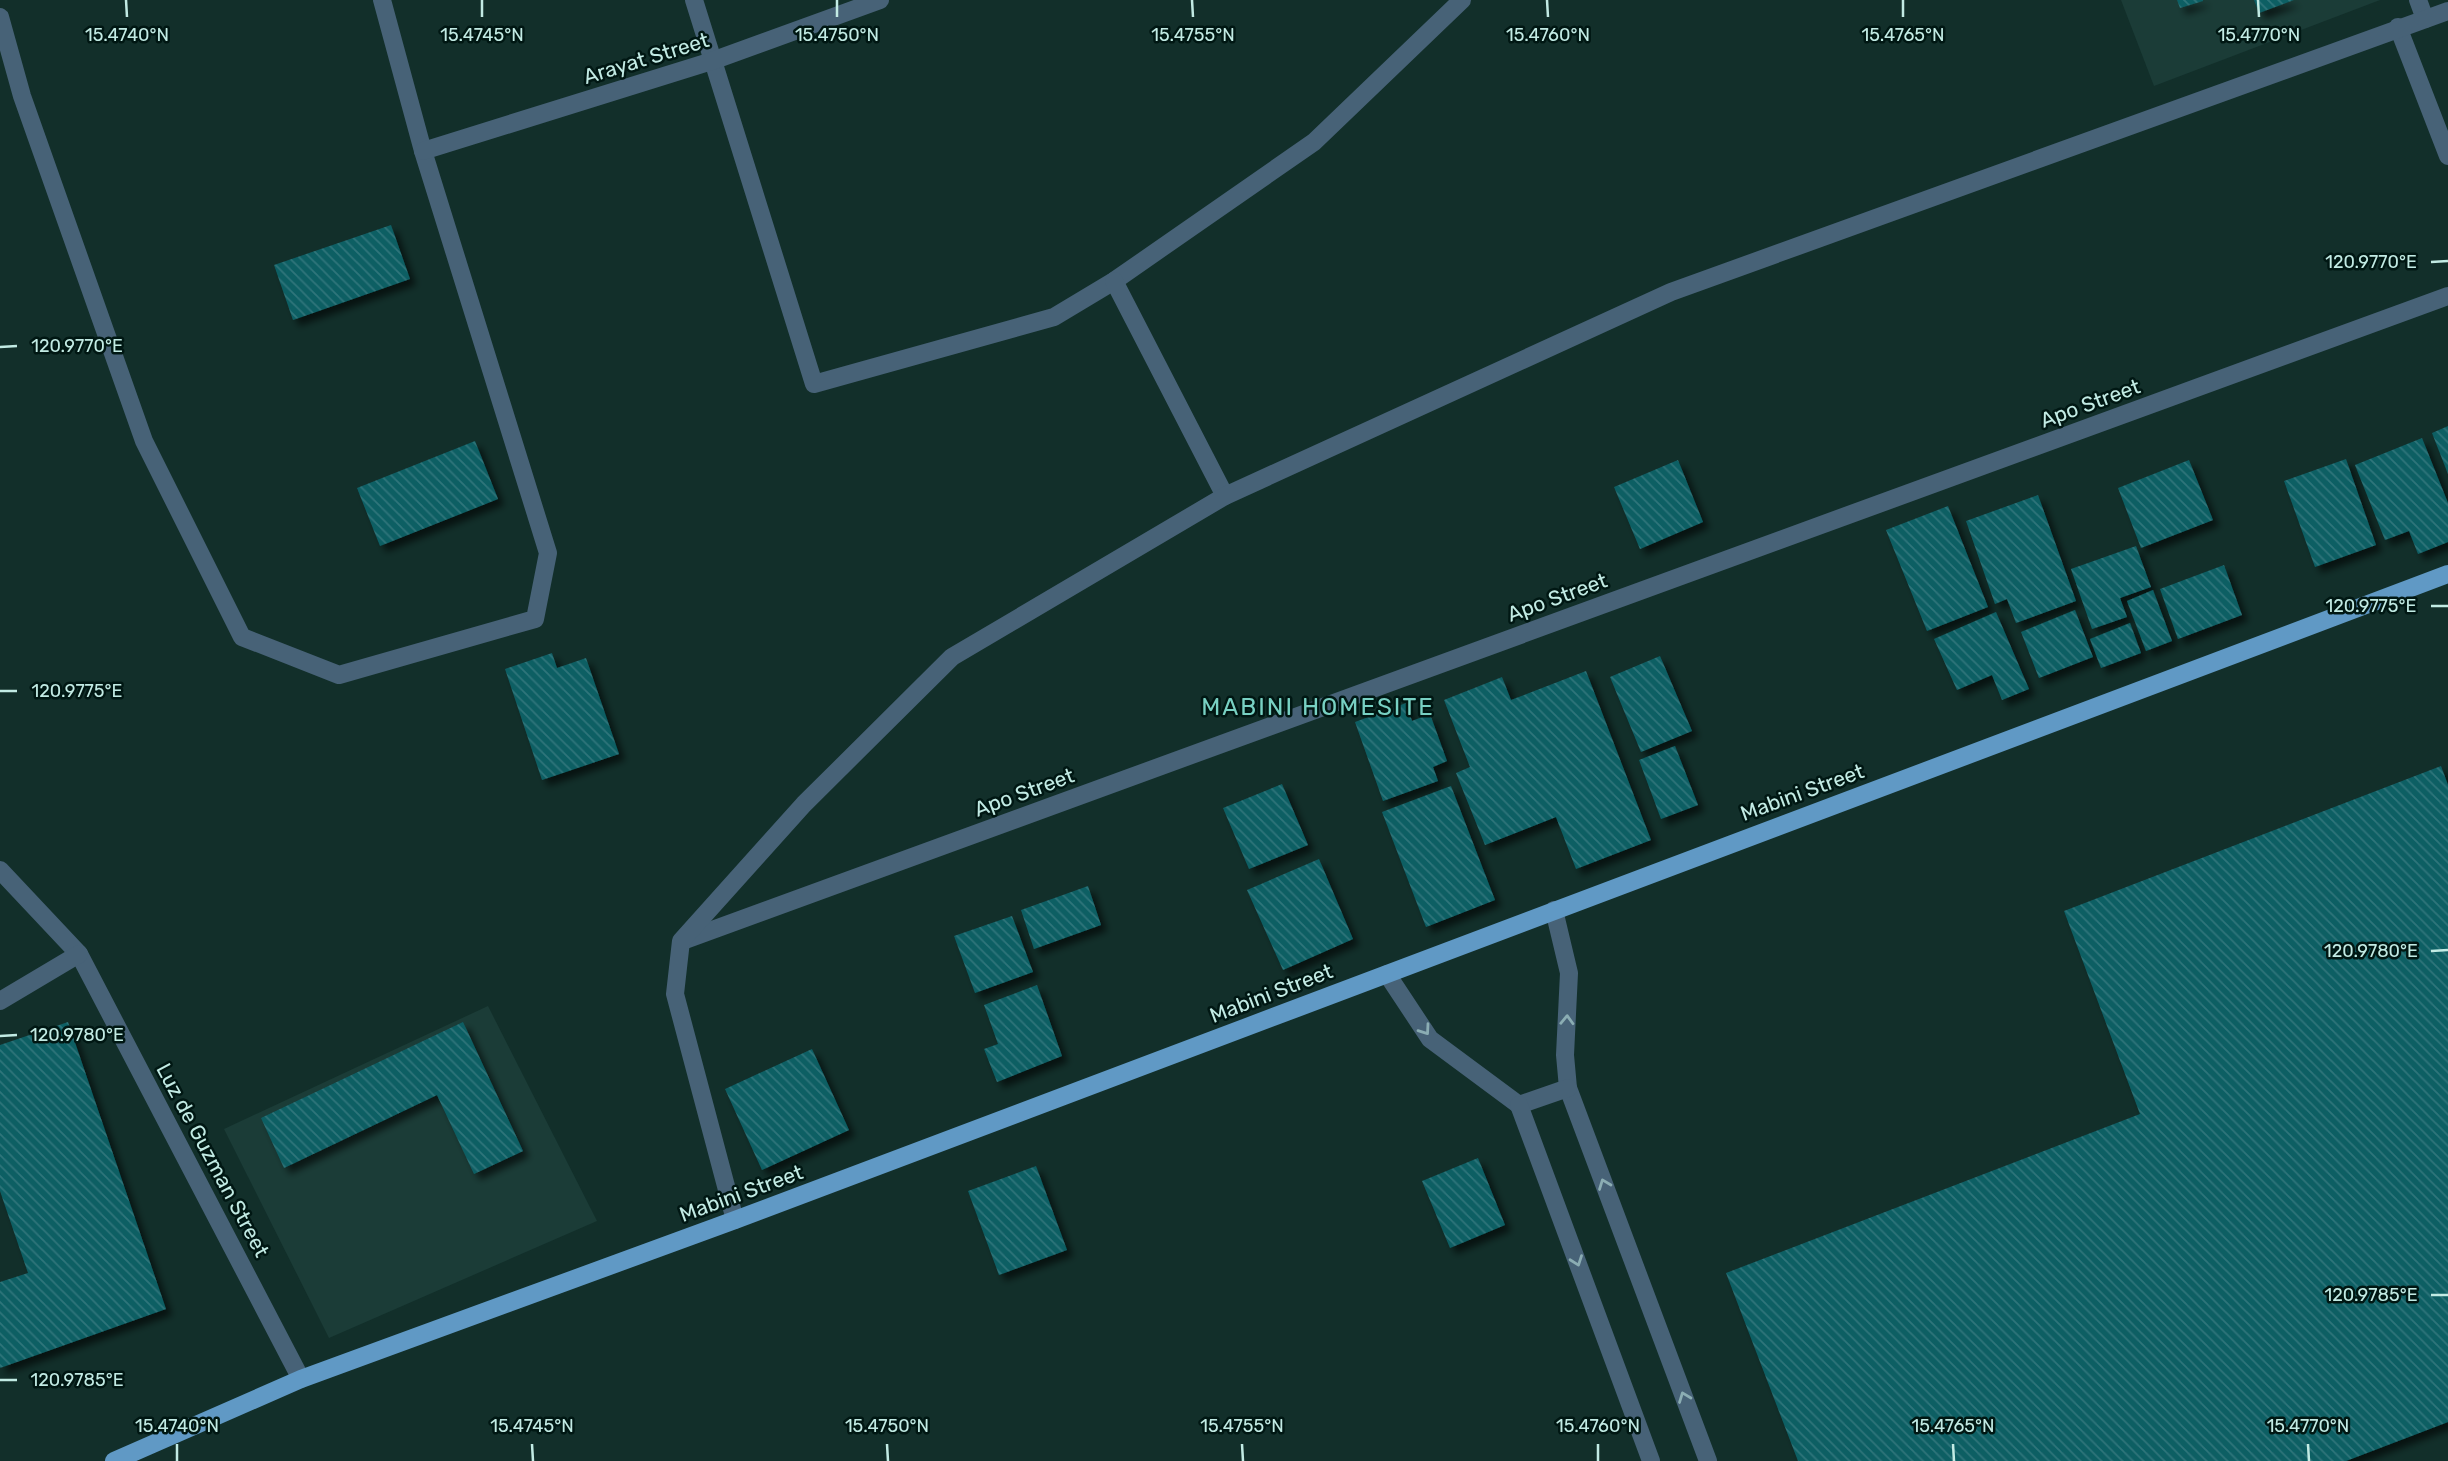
<svg xmlns="http://www.w3.org/2000/svg" width="2448" height="1461" font-family="Rubik,sans-serif">
<defs>
<pattern id="building-back-hatch" width="6" height="6" patternUnits="userSpaceOnUse" patternTransform="scale(1.75)"><rect width="6" height="6" fill="#0e5e64"/><path d="M-1 5l2 2M0 0l6 6M5-1l2 2" fill="none" stroke="#2f757a"/></pattern>
<filter id="shadow"><feDropShadow dx="6" dy="6" stdDeviation="3.5" flood-color="#0009"/></filter>
</defs>
<rect width="100%" height="100%" fill="#122f2a"/>
<!-- built -->
<g fill="#1b3c37">
<polygon points="2121,0 2380,0 2154,86"/>
<polygon points="488,1006 597,1221 329,1338 224,1129"/>
</g>
<!-- building -->
<g fill="url(#building-back-hatch)" filter="url(#shadow)">
<polygon points="2177,0 2203,0 2203,1 2180,8"/>
<polygon points="2254,0 2294,0 2259,13"/>
<polygon points="391,225 410,279 293,320 274,265"/>
<polygon points="2448,426 2448,474 2432,433"/>
<polygon points="2422,438 2448,503 2448,542 2418,554 2409,531 2385,540 2355,465"/>
<polygon points="475,441 498,499 380,546 357,488"/>
<polygon points="2346,459 2376,545 2315,567 2284,481"/>
<polygon points="1678,460 1703,522 1640,549 1614,487"/>
<polygon points="2189,460 2213,520 2141,548 2118,488"/>
<polygon points="2038,495 2076,601 2016,623 2007,599 1995,604 1966,521"/>
<polygon points="1948,506 1988,607 1927,631 1886,530"/>
<polygon points="2136,546 2151,587 2120,598 2127,617 2092,629 2071,569"/>
<polygon points="2224,565 2242,615 2178,639 2160,589"/>
<polygon points="2153,590 2172,641 2146,651 2127,601"/>
<polygon points="2075,610 2093,657 2039,678 2021,632"/>
<polygon points="1996,612 2029,689 2002,700 1992,675 1957,690 1934,639"/>
<polygon points="2130,623 2141,653 2101,668 2090,639"/>
<polygon points="552,653 557,668 586,658 619,754 542,780 505,669"/>
<polygon points="1660,656 1692,731 1641,752 1610,677"/>
<polygon points="1586,671 1651,840 1576,869 1556,817 1485,845 1456,773 1470,767 1444,700 1502,677 1511,700"/>
<polygon points="1406,703 1412,721 1430,714 1447,761 1433,767 1438,781 1383,801 1355,722"/>
<polygon points="1675,746 1698,805 1661,819 1639,760"/>
<polygon points="2441,766 2448,785 2448,1422 2346,1461 1798,1461 1726,1273 2140,1114 2064,911"/>
<polygon points="1282,784 1308,845 1249,869 1223,808"/>
<polygon points="1451,786 1495,900 1426,927 1382,812"/>
<polygon points="1319,859 1353,939 1283,970 1247,890"/>
<polygon points="1088,886 1101,925 1034,949 1021,910"/>
<polygon points="1012,916 1033,972 975,993 954,936"/>
<polygon points="1037,985 1062,1056 997,1082 984,1049 998,1044 984,1005"/>
<polygon points="68,1022 166,1309 0,1368 0,1282 28,1273 0,1191 0,1045"/>
<polygon points="463,1022 523,1151 474,1174 437,1095 284,1168 261,1118"/>
<polygon points="812,1049 849,1130 762,1170 725,1089"/>
<polygon points="1478,1158 1505,1225 1450,1248 1422,1181"/>
<polygon points="1036,1166 1067,1250 999,1275 968,1191"/>
</g>
<g fill="none" stroke-linecap="round" stroke-linejoin="round">
<!-- minor -->
<g stroke="#476277" stroke-width="18">
<polyline points="694,0 814,384 1054,317 1114,281 1314,142 1462,0"/>
<polyline points="2418,0 2425,19"/>
<polyline points="0,17 22,96 144,441 242,637 339,675 535,619 548,553 423,151 382,0"/>
<polyline points="2398,27 2448,156"/>
<polyline points="423,151 712,61 880,0"/>
<polyline points="1114,281 1225,496"/>
<polyline points="0,870 79,954 301,1379"/>
<polyline points="1554,910 1569,973 1565,1055 1568,1088 1708,1461"/>
<polyline points="685,940 2448,296"/>
<polyline points="1387,974 1430,1039 1519,1105 1568,1088"/>
<polyline points="0,1001 79,954"/>
<polyline points="1519,1105 1651,1461"/>
<polyline points="735,1220 675,994 681,941 804,804 952,657 1225,496 1671,292 2448,11"/>
</g>
<!-- major -->
<polyline stroke="#6099c5" stroke-width="18" points="114,1461 301,1379 735,1220 2448,574"/>
</g>
<!-- one-way arrows -->
<defs><path id="oneway-chevron" d="M-2-3.5L2.5 0L-2 3.5" fill="none" stroke-width="1.6" stroke-linecap="round" stroke-linejoin="round" transform="scale(1.75)"/></defs>
<g stroke="#8badb3">
<use href="#oneway-chevron" transform="translate(1567 1020) rotate(-88)"/>
<use href="#oneway-chevron" transform="translate(1425 1030) rotate(55)"/>
<use href="#oneway-chevron" transform="translate(1604 1184) rotate(-111)"/>
<use href="#oneway-chevron" transform="translate(1577 1261) rotate(70)"/>
<use href="#oneway-chevron" transform="translate(1684 1397) rotate(-111)"/>
</g>
<!-- ticks -->
<path fill="none" stroke="#c2ebe4" stroke-width="2.5" d="M126,0L127,17M482,0V17M837,0V17M1192,0L1193,17M1547,0L1548,17M1903,0V17M2258,0L2259,17M2431,262L2448,261M0,347L17,346M2431,606H2448M0,691H17M2431,951L2448,950M0,1036L17,1035M2431,1295H2448M0,1380H17M177,1444V1461M532,1444L533,1461M887,1444L888,1461M1242,1444L1243,1461M1598,1444V1461M1953,1444L1954,1461M2308,1444L2309,1461"/>
<g text-anchor="middle" dominant-baseline="central" stroke-width="5" stroke-linejoin="round" paint-order="stroke">
<!-- street labels -->
<g font-size="21" fill="#c2ebe4" stroke="#001713">
<text transform="translate(646 58) rotate(-17)">Arayat Street</text>
<text transform="translate(2090 403) rotate(-20)">Apo Street</text>
<text transform="translate(1557 597) rotate(-20)">Apo Street</text>
<text transform="translate(1024 792) rotate(-20)">Apo Street</text>
<text transform="translate(1802 792) rotate(-20)">Mabini Street</text>
<text transform="translate(1271 993) rotate(-21)">Mabini Street</text>
<text transform="translate(213 1160) rotate(62)">Luz de Guzman Street</text>
<text transform="translate(741 1193) rotate(-20)">Mabini Street</text>
</g>
<!-- quarter labels -->
<g font-size="24" letter-spacing="2" fill="#78d1c3" stroke="#001713">
<text x="1318" y="707">MABINI HOMESITE</text>
</g>
</g>
<g font-size="18" text-anchor="middle" fill="#c2ebe4" stroke="#001713" stroke-width="5" stroke-linejoin="round" paint-order="stroke">
<text x="127" y="41">15.4740°N</text>
<text x="482" y="41">15.4745°N</text>
<text x="837" y="41">15.4750°N</text>
<text x="1193" y="41">15.4755°N</text>
<text x="1548" y="41">15.4760°N</text>
<text x="1903" y="41">15.4765°N</text>
<text x="2259" y="41">15.4770°N</text>
<text x="2371" y="268">120.9770°E</text>
<text x="77" y="352">120.9770°E</text>
<text x="2371" y="612">120.9775°E</text>
<text x="77" y="697">120.9775°E</text>
<text x="2371" y="957">120.9780°E</text>
<text x="77" y="1041">120.9780°E</text>
<text x="2371" y="1301">120.9785°E</text>
<text x="77" y="1386">120.9785°E</text>
<text x="177" y="1432">15.4740°N</text>
<text x="532" y="1432">15.4745°N</text>
<text x="887" y="1432">15.4750°N</text>
<text x="1242" y="1432">15.4755°N</text>
<text x="1598" y="1432">15.4760°N</text>
<text x="1953" y="1432">15.4765°N</text>
<text x="2308" y="1432">15.4770°N</text>
</g>
</svg>
